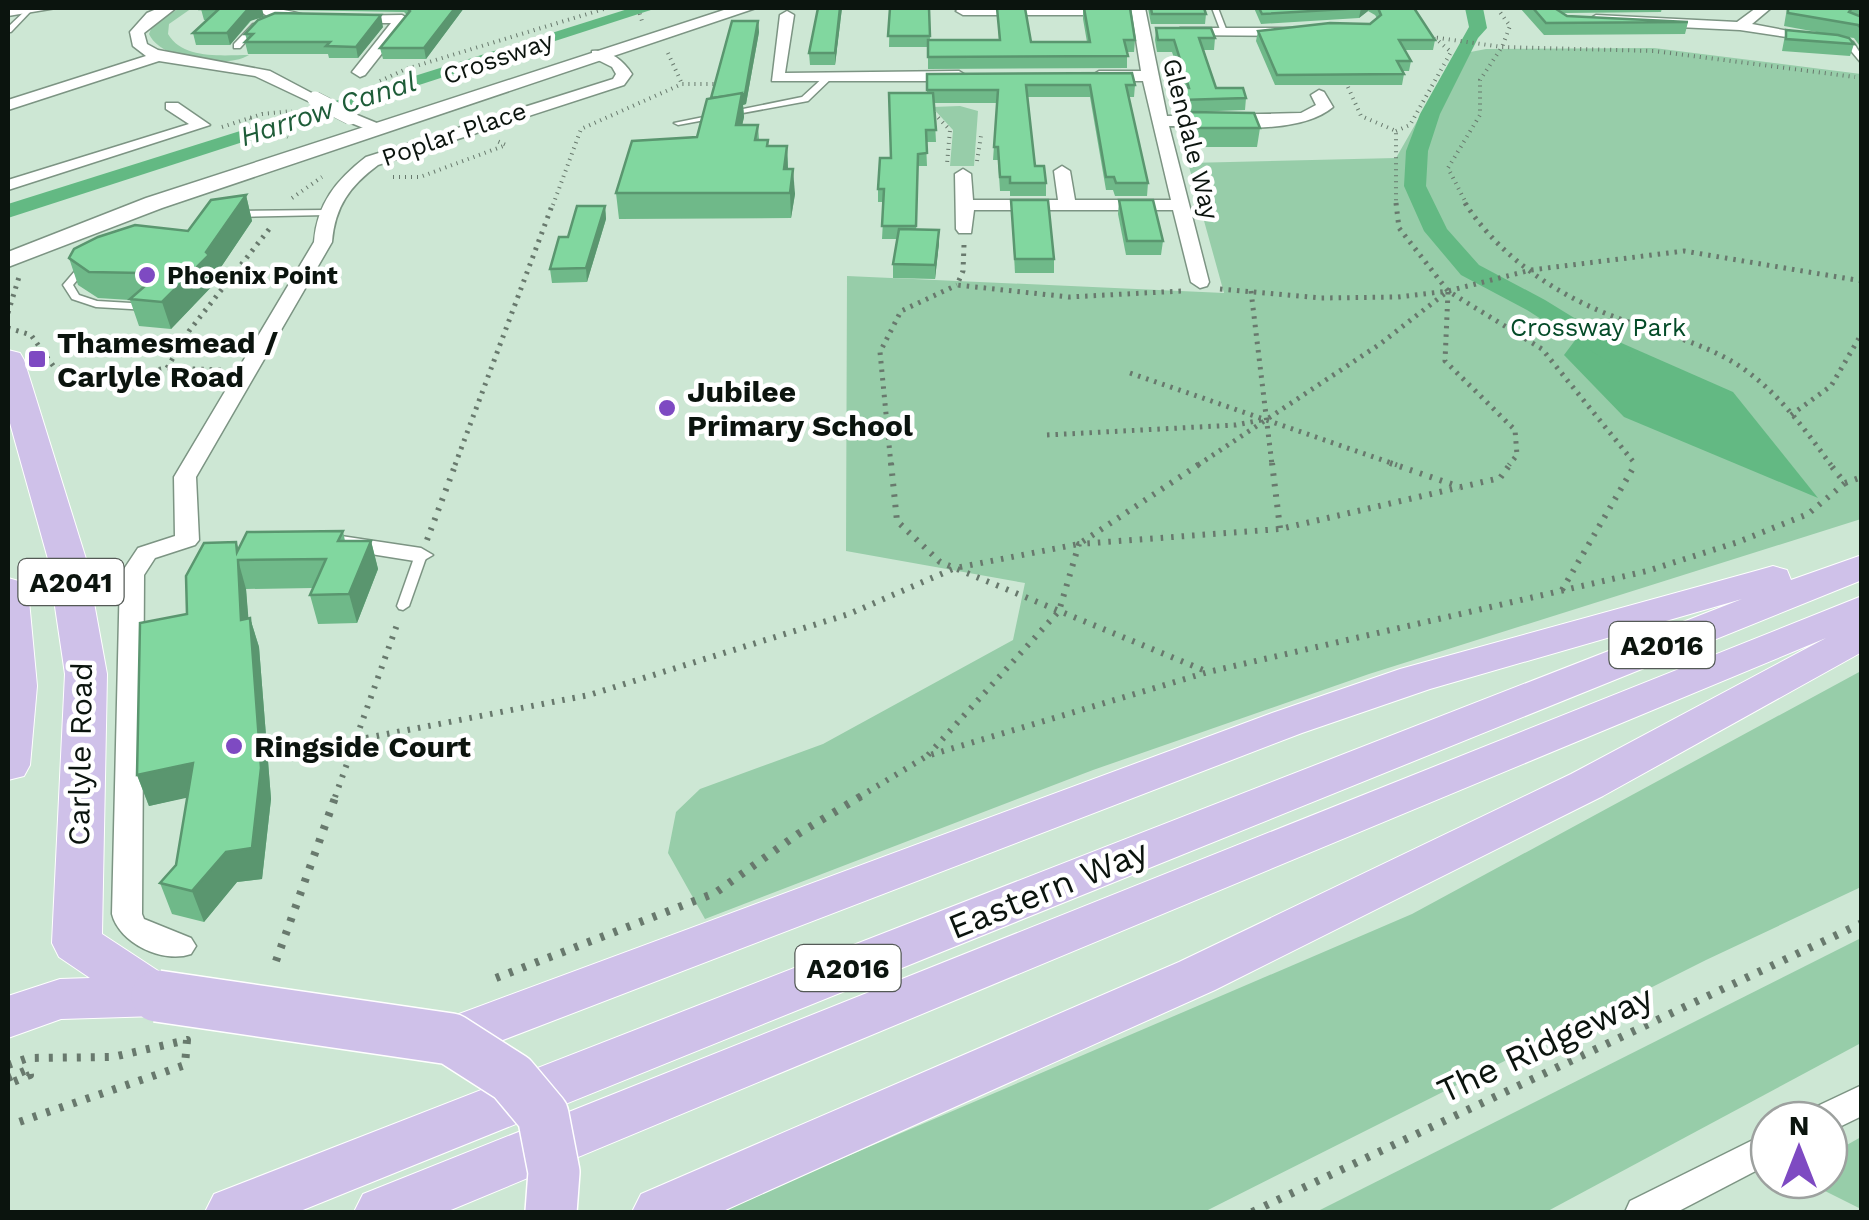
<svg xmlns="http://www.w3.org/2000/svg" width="1869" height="1220" font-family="'Work Sans',sans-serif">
<rect width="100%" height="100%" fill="#cde7d4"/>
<!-- green -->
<g fill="#97cda9">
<path d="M180,8H192L169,24L168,34C183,60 223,55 249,55C227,69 161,61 149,34L153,24Z"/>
<polygon points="1654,48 1861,74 1861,519 1369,674 1093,770 705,919 668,853 676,812 700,789 823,744 1013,640 1025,583 846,551 847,276 1224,293 1188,163 1396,158 1455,55 1486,49"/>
<polygon points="960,106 978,111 974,166 950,166 953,130 932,107"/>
<polygon points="1861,671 1861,887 1706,960 1204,1212 717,1212 1412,914"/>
<polygon points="1861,938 1861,1043 1546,1212 1316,1212"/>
<polygon points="1861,1137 1861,1209 1803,1180 1829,1180 1829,1155"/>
</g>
<!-- water -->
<polygon fill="#63b983" points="1585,327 1733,392 1818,498 1624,417 1564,355"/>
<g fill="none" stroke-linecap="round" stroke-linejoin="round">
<!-- canal -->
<g fill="#63b983" fill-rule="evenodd">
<polygon points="631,8 657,8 8,218 8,204"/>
<polygon points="1465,8 1483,8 1487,28 1478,38 1440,114 1428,151 1426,186 1447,229 1479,265 1545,300 1628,351 1632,357 1628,363 1610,363 1527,310 1461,275 1424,231 1404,186 1406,151 1420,114 1469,27"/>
</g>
<defs>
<g id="service">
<polygon points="1212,8 1218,8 1228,34 1221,32"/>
<polygon points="27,9 32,10 11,32 8,32 8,27"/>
<polygon points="253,24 260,26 240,48 234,48 234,44"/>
<polygon points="1836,39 1853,42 1862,56 1862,64 1847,46 1836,43"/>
<polygon points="827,74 834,76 808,101 678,125 674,123 802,97"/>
<polygon points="324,210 327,211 327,215 235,217 231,214 235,211"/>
<polygon points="84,263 89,266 73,285 79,295 97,301 148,304 153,307 148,310 96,307 72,299 63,285 81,264"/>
<polygon points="421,551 427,555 409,606 403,610 399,609 397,606 415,555"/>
</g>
<g id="minor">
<polygon points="8,8 56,8 8,16"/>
<polygon points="159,8 176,8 144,33 147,44 158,50 270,71 323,99 310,102 255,76 159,61 8,110 8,100 146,56 133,46 130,32 147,13"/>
<path d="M256,8C268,7 302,12 311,18C293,29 271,21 256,8Z"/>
<polygon points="960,8 1117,8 1121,11 1114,15 963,15 956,11"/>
<path d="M1131,8H1145L1167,116L1301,113L1316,105L1311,95L1319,90L1324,92L1333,107C1298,137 1214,126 1169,126L1209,282L1207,286L1200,288L1191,282L1173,210H974L971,233H959L956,229L955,174L963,169L971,174L973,200H1058L1054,171L1062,166L1070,171L1075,200H1171L1143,81H1099L1091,76L1099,71H1141Z"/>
<polygon points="1756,8 1771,8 1752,24 1826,38 1819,42 1740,30 1596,23 1589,19 1596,15 1737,22"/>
<polygon points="787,11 794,15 785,73 959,71 967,76 959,81 772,81 780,15"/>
<polygon points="344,16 402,15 409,19 365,75 360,77 352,72 391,23 349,23 344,22"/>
<polygon points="1180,28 1290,28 1297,32 1290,36 1175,35 1173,32"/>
<path d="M592,51C609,49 623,60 632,74L624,85L378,165C350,186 335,206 332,242L196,477L199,540L195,545L155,558L144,575L142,914L144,919L191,938L196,946L191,954C163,964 119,943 112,914L120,575L138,548L175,536L174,477L314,242C317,204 336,180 366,157L613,79L616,74L612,67L592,57Z"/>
<polygon points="166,103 178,103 210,125 8,190 8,180 189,124 166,109"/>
<polygon points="350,112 384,126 386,129 378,134 344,120 342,117"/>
<polygon points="341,536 421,548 433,555 421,562 333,548 329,543"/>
<polygon points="1862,1085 1862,1116 1829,1132 1829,1120 1804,1120 1809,1110"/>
<polygon points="1769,1132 1769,1164 1677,1212 1625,1212 1630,1201"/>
</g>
<polygon id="tertiary" points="730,8 756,8 162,208 8,267 8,252 146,198"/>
<g id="primary">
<polygon points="8,350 20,353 24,360 86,559 107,674 102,934 175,982 183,996 175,1010 157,1016 61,1019 8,1038 8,996 60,979 90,978 59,957 52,943 65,674 48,559 8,416"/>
<polygon points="1862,555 1862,580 298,1212 205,1212 214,1194 1742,599 1430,689 1302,733 451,1060 432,1054 425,1039 432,1024 1272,713 1400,669 1759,570 1773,566 1787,570 1791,580"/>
<polygon points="8,578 22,582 28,590 37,686 30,765 24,776 8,780"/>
<polygon points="1862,596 1862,652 1603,796 1215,990 721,1212 632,1212 641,1194 1179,962 1571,774 1826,638 446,1212 354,1212 363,1194"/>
</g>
</defs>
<!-- service casing -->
<use href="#service" stroke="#7c9483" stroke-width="3"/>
<!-- minor casing -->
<use href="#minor" stroke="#7c9483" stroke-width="3"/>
<!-- tertiary casing -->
<use href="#tertiary" stroke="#7c9483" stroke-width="3"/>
<!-- primary casing -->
<use href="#primary" stroke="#fff" stroke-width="2"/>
<!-- path-far3 -->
<g stroke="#68796d" stroke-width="4" stroke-dasharray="1 5" stroke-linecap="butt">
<polyline points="638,8 642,21"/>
<polyline points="1425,36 1502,47 1654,51 1855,77"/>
<polyline points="668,53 682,84"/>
<polyline points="380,81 406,69 607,8"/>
<polyline points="1348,87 1361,116 1396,131 1396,205"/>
<polyline points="930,109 950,130 947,164"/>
<polyline points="250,118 288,137"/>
<polyline points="222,127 262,114 292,111"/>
<polyline points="1396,131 1410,125 1451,52 1435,38"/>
<polyline points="977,161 981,136"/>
<polyline points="393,177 420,177 506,145 497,141"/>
<polyline points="292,198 322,177"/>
<polyline points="553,205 581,129 682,84 720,84"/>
<polyline points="1467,205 1448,168 1480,115 1480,80 1502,47 1510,26 1497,8"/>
</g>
<!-- path-far2 -->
<g stroke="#68796d" stroke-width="5" stroke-dasharray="2.5 6" stroke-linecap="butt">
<polyline points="1396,203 1399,228 1448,291 1542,349 1636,465"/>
<path d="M1465,203C1501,259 1561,298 1623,320C1657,332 1692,340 1724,357C1770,381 1801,424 1831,465"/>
<polyline points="964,245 963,271 957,285 1069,297 1182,291"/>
<polyline points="1220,289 1321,298 1398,297 1448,291 1531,270 1684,251 1862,281"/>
<polyline points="1251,291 1272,465"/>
<polyline points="1448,292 1445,361 1515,430 1517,455 1509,465"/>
<polyline points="8,313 19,277"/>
<polyline points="8,328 31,335 54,367 111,378 167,368 221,370"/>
<polyline points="167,368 189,331 270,228"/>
<polyline points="1130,373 1397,465"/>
<polyline points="1791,415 1831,386 1862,333"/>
<polyline points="1047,435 1236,425 1261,420"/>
<polyline points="455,465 553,203"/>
<polyline points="891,465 880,352 901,311 957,285"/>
<polyline points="1198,465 1380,344 1448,291"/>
</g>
<!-- path-far1 -->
<g stroke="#68796d" stroke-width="6" stroke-dasharray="2.5 8" stroke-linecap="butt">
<polyline points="891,463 897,521 940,562 1208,672"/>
<polyline points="1272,463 1280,528"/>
<polyline points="1390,463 1460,487"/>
<polyline points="1845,483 1862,477"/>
<polyline points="427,540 456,463"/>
<polyline points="1562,590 1636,463"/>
<polyline points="356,740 589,695 849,614 955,568 1079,544 1201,463"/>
<polyline points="928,755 1059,611 1079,544 1280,529 1500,478 1511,463"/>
<polyline points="335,797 398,622"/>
<polyline points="859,797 927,756 1208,672 1647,571 1738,542 1808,514 1845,483 1829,463"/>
</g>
<!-- path -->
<g stroke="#68796d" stroke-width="8" stroke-dasharray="4 10" stroke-linecap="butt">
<polyline points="276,961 336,795"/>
<polyline points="496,978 715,893 798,834 863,795"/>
<polyline points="8,1065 28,1058 113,1057 187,1040 185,1065 13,1124"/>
<polyline points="8,1078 29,1069 30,1075 8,1084"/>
<polyline points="1252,1212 1862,923"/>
</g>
<!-- service -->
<use href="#service" fill="#fff" fill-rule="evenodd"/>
<!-- minor -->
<use href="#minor" fill="#fff" fill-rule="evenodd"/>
<!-- tertiary -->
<use href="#tertiary" fill="#fff" fill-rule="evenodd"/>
<!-- primary -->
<use href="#primary" fill="#cfc1e9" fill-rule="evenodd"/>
<defs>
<polyline id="minor-bridge" points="315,99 350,117"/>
<polyline id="primary-bridge" points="157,996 451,1039 512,1078 543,1115 554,1172 551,1212"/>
</defs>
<!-- minor-bridge casing -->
<use href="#minor-bridge" stroke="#7c9483" stroke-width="16" stroke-linecap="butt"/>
<!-- primary-bridge casing -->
<use href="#primary-bridge" stroke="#fff" stroke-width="54" stroke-linecap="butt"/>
<!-- minor-bridge -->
<use href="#minor-bridge" stroke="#fff" stroke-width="15"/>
<!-- primary-bridge -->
<use href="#primary-bridge" stroke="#cfc1e9" stroke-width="51"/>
</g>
<!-- wall -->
<g fill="#6fb989">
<polygon points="262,8 230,45 196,45 193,33 207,20 204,20 201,9"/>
<polygon points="278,8 464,8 426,59 383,59 380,48 407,15 404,12 284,10"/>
<polygon points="818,8 842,8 835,65 810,65 809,53"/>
<polygon points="890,8 929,8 930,40 999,40 997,8 1031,42 1087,42 1083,19 1083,8 1135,40 1134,52 1127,52 1127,68 928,69 928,47 889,47"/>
<polygon points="1148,8 1204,8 1206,14 1205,24 1151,24"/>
<polygon points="1254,8 1414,8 1435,40 1433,50 1404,50 1411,61 1409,71 1403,71 1404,74 1402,85 1275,85 1256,41 1258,31 1370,24 1377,18 1375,15 1368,11 1359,18 1261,24"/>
<polygon points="1520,8 1662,8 1661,12 1563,13 1567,16 1688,22 1685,34 1544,35"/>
<polygon points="1787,8 1862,8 1862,49 1854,38 1846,37 1854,44 1850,56 1782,51 1786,30 1833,35 1784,26"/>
<polygon points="758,21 759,32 746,104 743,105 744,117 742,125 758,125 759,140 769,146 787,146 788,169 795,194 791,218 619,219 616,193 697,137 711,98"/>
<polygon points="383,27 358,58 329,58 328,54 248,54 245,42 247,40 245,34"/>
<polygon points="1156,28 1215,38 1214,50 1204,50 1216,88 1246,98 1245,110 1192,112 1260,128 1257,147 1192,147 1186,130 1188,112 1180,112 1176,100 1177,88 1184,88 1172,52 1157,52 1155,40"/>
<polygon points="927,74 1135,85 1134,97 1129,97 1148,183 1147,196 1115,196 1113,190 1106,190 1090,97 1028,97 1035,166 1046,183 1046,196 1010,196 1010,191 1000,191 998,160 993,160 997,103 934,103 936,142 926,142 927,166 918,166 916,229 939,243 935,279 893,278 893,264 897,239 882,239 884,202 878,202 878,189 891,158 927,93"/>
<polygon points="246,195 252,221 215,276 216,282 171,329 139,326 130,300 98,298 78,285 69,258 188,231"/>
<polygon points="1011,200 1054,259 1054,273 1015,273"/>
<polygon points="1119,200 1163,241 1161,255 1126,255 1118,214"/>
<polygon points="605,206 606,219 587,282 552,283 550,269 568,237"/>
<polygon points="343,531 345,541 371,541 378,569 357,623 318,624 310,595 313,588 246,589 248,618 250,618 259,647 271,799 262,879 237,882 204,922 172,914 160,883 176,865 187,797 149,806 137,775 187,614 236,542 239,549"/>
</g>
<!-- shaded-wall -->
<g fill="#5a966f">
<polygon points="255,8 262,8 264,17 250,21 230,45 227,33 247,10"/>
<polygon points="455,8 464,8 426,59 424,48"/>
<polygon points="840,8 842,8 835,65 835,53"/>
<polygon points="1361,8 1368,8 1368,11 1359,18"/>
<polygon points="381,15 383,27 358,58 356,47"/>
<polygon points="758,21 759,32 746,104 743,105 744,117 737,149 736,125"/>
<polygon points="787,146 788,170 785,194 784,169"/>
<polygon points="793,169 795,194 791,218 790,193"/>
<polygon points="246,195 252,221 215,276 216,282 171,329 162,302 206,252"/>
<polygon points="605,206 606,219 587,282 586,268"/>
<polygon points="939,230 939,243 935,279 935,265"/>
<polygon points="371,541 378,569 357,623 349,594"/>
<polygon points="238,560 246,589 251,649 241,620"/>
<polygon points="250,618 259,647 271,799 262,879 237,882 204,922 192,891 226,852"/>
<polygon points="193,763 204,794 149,806 137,775"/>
</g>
<!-- building -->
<g fill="#81d79f" stroke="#5a966f" stroke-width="2.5">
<polygon points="202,8 255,8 247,10 227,33 193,33 219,9 201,9"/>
<polygon points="407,8 455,8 424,48 380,48 410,11"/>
<polygon points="818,8 840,8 835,53 809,53"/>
<polygon points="890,8 929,8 930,36 888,36"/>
<polygon points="997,8 1025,8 1031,42 1090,42 1084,8 1130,8 1135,40 1124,40 1128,56 928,57 928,40 1000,40"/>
<polygon points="1151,8 1204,8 1206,14 1152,14"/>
<polygon points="1259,8 1362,8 1262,14"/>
<polygon points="1378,8 1414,8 1435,40 1399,40 1411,61 1397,61 1404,74 1277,75 1258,31 1330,23 1370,24 1381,15"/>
<polygon points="1533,8 1558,8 1556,9 1567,16 1688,22 1546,23"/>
<polygon points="1788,8 1852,8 1849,12 1862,17 1862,29 1858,25 1788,13"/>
<polygon points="275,13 381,15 356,47 326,46 330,42 245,42 253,34 245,34 258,20"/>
<polygon points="732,21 758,21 745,94 711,98"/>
<polygon points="1156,28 1211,28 1215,38 1199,38 1216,88 1243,88 1246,98 1181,100 1177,88 1189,88 1174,40 1158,40"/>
<polygon points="1786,30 1838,35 1849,38 1854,44 1786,39"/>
<polygon points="1132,73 1135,85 1126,85 1148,183 1116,183 1114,177 1106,177 1090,85 1026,85 1035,166 1044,166 1046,183 1010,183 1010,177 1000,177 998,147 994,147 998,90 927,90 927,74"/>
<polygon points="742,93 736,125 758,125 755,140 768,140 767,146 787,146 784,169 793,169 790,193 616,193 632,141 697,137 707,99"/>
<polygon points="889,93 933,93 936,130 926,130 927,153 918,154 916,226 882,226 884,189 878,189 880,158 891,158"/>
<polygon points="1188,112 1254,113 1260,128 1194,128"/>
<polygon points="246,195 206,252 209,255 162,302 130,299 153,279 142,273 89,272 69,258 74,249 98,237 135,225 188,231 211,200"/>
<polygon points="1011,200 1048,200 1054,259 1015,259"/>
<polygon points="1119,200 1153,200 1163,241 1127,241"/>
<polygon points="577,206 605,206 586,268 550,269 559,237 568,237"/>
<polygon points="899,229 939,230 935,265 893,264"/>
<polygon points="343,531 338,541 371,541 349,594 310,595 326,559 238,560 241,620 250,618 261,768 252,848 226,852 192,891 160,883 176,865 193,763 137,775 140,623 187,614 186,576 204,543 236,542 237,552 247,532"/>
</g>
<!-- markers -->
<g fill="#7e4ac2" stroke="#fff" stroke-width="4">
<circle cx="147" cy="275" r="10"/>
<rect x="27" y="349" width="20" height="20" rx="5"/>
<circle cx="667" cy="408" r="10"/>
<circle cx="234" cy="746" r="10"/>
</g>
<g text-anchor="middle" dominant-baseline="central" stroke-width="9" stroke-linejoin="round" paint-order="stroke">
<!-- far-street labels -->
<g font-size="25" fill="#0b140e" stroke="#fff">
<text transform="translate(498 58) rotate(-19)">Crossway</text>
<text transform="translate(454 134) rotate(-19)">Poplar Place</text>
<text transform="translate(1191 139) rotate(76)">Glendale Way</text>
</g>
<!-- far-poi labels -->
<g font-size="25" font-weight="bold" fill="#0b140e" stroke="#fff" text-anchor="start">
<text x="167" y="275">Phoenix Point</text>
</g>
<!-- far-park labels -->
<g font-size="25" fill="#044b28" stroke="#fff">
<text x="1598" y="327">Crossway Park</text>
</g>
<!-- far-water labels -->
<g font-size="28" font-style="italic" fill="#1e5c38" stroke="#fff">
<text transform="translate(328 109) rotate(-18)">Harrow Canal</text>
</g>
<!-- shield labels -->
<g fill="#fff" stroke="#545a56" stroke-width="2.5">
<rect x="18.5" y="559" width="105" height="46" rx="8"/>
<rect x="1609.5" y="622" width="105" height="46" rx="8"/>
<rect x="795.5" y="945" width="105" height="46" rx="8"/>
</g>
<g font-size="28" font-weight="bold" fill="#0b140e">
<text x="71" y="582">A2041</text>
<text x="1662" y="645">A2016</text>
<text x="848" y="968">A2016</text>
</g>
<!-- poi labels -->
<g font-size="30" font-weight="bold" fill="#0b140e" stroke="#fff" text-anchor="start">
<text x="57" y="342">Thamesmead /<tspan x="57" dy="34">Carlyle Road</tspan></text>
<text x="687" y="391">Jubilee<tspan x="687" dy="34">Primary School</tspan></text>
<text x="254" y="746">Ringside Court</text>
</g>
<!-- street labels -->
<g font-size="30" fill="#0b140e" stroke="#fff">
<text transform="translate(80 754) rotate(-89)">Carlyle Road</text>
</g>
<!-- near-street labels -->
<g font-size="35" fill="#0b140e" stroke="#fff">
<text transform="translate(1048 889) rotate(-22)">Eastern Way</text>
<text transform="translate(1545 1044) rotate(-25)">The Ridgeway</text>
</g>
</g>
<!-- border -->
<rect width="1869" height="1220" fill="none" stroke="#0b140e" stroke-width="20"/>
<!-- north arrow -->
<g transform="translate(1799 1150)"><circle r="48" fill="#ffffff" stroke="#9da19f" stroke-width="2.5"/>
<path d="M0-8L18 38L0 25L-18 38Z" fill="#7e4ac2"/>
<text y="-15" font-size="28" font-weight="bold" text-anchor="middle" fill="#0b140e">N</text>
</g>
</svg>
